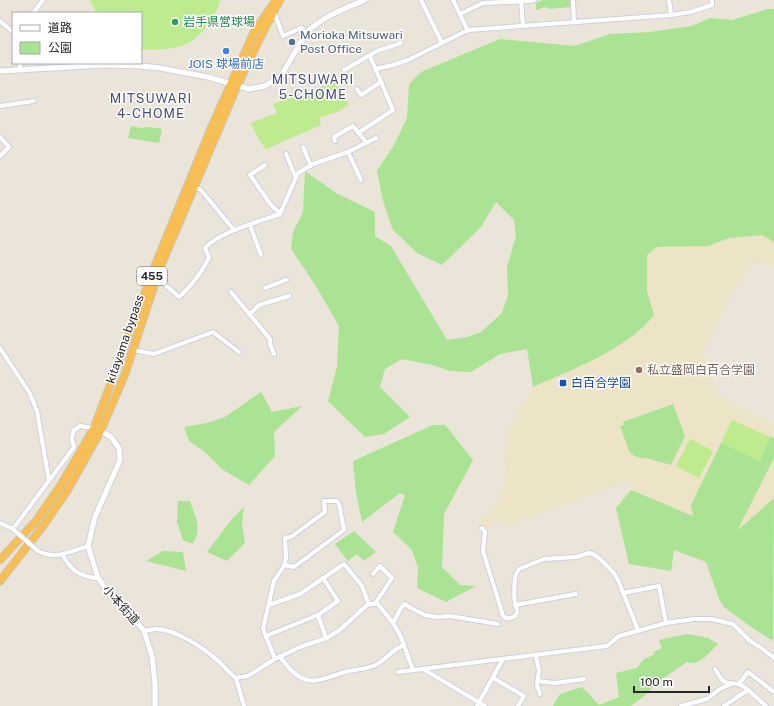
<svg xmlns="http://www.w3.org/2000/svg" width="774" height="706" font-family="'Public Sans','Noto Sans JP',sans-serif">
<rect width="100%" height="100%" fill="#ebe4d8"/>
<!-- education -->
<polygon fill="#ede3c7" points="762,235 774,242 774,265 752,262 726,304 703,353 720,397 774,425 774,498 735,533 631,490 631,480 505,526 495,519 488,529 479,523 497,502 504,484 507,433 533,387 613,349 654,315 647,291 647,255 656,247 708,246 729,238"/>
<!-- green -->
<g fill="#aae393">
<polygon points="543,0 570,0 570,7 550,9 545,7 536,10 536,3"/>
<path d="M768,9H774V242L762,235L729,238L708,246L657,247L647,255V291L654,315C625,351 574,368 533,387L527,349L500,354L471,372L450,371L432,365L402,359L385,369L380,387L410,417L384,434L365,437L328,401L337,367L339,326L314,283L291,249L293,232L303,212L305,171L336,193L375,212V236L391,246L447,340L467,337L481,332L502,313L508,295L507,267L516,236L514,220L496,202L481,227L442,265L417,253L393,230L383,201L377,171L393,147L407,118L409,84L421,72L500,39L575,46L610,34L650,32L692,26L710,18L732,20Z"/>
<polygon points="131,126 141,128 150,127 162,129 159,143 128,138"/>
<polygon points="261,392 272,412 302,406 274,432 275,456 249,485 223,470 205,452 189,441 184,427 207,423 225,417"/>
<polygon points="673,404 685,436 671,465 650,459 641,458 634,456 629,451 620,426 624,425 623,422"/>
<polygon points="433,425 445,425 473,460 444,514 442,567 460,585 476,586 446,602 417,588 418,568 412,550 393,532 405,495 400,493 362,522 356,492 353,461"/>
<polygon points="770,437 774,438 774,458 737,531 774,498 773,641 754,629 724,607 719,599 706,562 674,550 671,571 629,564 616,508 631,490 693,516 691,505 721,443 760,460"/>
<path d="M178,501H190C196,519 202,527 193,544L183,540L177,522Z"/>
<polygon points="244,507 242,524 245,543 227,561 207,552 232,519"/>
<polygon points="354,531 376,552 364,561 357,554 348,561 335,544"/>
<polygon points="163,551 183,552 186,571 146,561"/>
<path d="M687,634L708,638L718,644C709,652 700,667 687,662L655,684L648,693L631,706H553L560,694L582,687L599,705L619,697L616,673L637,668L643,660L655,654L654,652L662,648L659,640Z"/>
</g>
<!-- pitch -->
<g fill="#beeb8e">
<path d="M90,0H220C219,8 215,13 211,20C192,50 173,49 141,50V13H96Z"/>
<polygon points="335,82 349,105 339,111 319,118 321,125 266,149 259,140 251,123 277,113 273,104"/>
<polygon points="732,420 770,437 760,461 721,443"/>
<polygon points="690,439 713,451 699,478 676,466"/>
</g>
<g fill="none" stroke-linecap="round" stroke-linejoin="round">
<defs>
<g id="minor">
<polyline points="421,0 442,43"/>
<polyline points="453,0 468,31"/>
<polyline points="573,0 574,22"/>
<polyline points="669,0 671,15"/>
<polyline points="521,1 523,26"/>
<polyline points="274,12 283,36 301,28 306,33"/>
<polyline points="33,13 43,0"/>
<polyline points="460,14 483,3 530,1 534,0"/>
<polyline points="0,21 13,32"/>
<polyline points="375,69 393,65 408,60 468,30 671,15 691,12 712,5 712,0"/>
<polyline points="20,70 20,63"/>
<polyline points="344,70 377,51 401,43"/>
<polyline points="357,89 361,95 381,82"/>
<polyline points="0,106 34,101"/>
<polyline points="358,133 393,110 370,56"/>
<polyline points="0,137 9,147 0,156"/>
<polyline points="335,141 334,137 353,126 366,142"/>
<polyline points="303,147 311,166"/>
<polyline points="348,152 361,180"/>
<polyline points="286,154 296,178"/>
<polyline points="265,165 250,175 271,205 280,213"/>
<polyline points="194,187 201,190 234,230"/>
<polyline points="250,225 261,255"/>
<path d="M156,281L163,283L179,297C192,286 201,273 209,258L205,248C217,233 261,221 280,214L298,173L313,164L348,152L376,138"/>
<polyline points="265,288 286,280"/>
<polyline points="231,292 270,339 270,344 274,354"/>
<polyline points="250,314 259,305 289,296"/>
<polyline points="0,348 29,392 37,411 49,481"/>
<polyline points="133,350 154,354 213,332 239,352"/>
<polyline points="0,523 13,529 74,447 72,440 73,431 80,426 94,428"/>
<path d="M482,528L485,532L483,551L501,609C502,612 502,614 503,616C507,620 515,618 517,613C518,610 516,607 515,604C514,595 513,575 519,569L544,559L576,557L589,553L593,554L600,559L614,573L618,580L638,630"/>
<path d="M38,551C55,560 70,552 88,546"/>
<path d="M62,554C71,570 79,577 98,578"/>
<polyline points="373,574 380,566 392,578 375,604"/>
<polyline points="623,593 659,586 666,623"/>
<polyline points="269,605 300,594 344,564 362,586 369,605"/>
<polyline points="515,605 576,594"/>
<polyline points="318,615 326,638"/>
<polyline points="393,623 401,608 405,604 411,608 425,615 437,617 450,616 498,624"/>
<path d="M144,631C148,631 152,629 156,629C175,629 202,647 216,659C223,665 228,672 236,678L248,676L275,659L300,647L327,638L341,629L367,605L377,603L393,623L401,637L413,670"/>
<polyline points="266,636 318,615 338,601 323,578"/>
<path d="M280,656C283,662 287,666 292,671C311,690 327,676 349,671C358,669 371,669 379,663C388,657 393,649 404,645"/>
<polyline points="536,656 539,670 537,685 540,694"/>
<polyline points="275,659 263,629 274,581 284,566 286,558 285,538 291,537 325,512 324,501 337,501 339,504 344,530 294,567 284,565"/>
<polyline points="423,669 485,706"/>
<polyline points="715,669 722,680 727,683 739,684 746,688 766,706"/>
<polyline points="398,672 607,646 619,636 666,623 694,619 711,619 733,624 750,641 760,647 774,658"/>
<polyline points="236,678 244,706"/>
<polyline points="493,678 524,696 518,706"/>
<polyline points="537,681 555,683 584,679"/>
<polyline points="739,684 748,672 774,692"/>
<polyline points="477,706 503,659"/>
<polyline points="681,706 707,699 720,689 731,684"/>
<polyline points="724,706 748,690"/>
</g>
<g id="tertiary">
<path d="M0,71L104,65L141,66L160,68L208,77L249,89L265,86L281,76L306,33C324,16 343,9 365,0"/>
<polyline points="99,430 111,437 119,448 120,460 95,517 88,546 98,578 114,600 131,615 144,631 152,656 155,684 155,706"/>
</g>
<g id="trunk">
<polyline points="0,560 36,521 61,485 94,428 156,263 212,126 254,32 276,0"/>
<polyline points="0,581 43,526 67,491 101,430 125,374 160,268 237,86 264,30 280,0"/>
</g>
</defs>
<!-- minor casing -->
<use href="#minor" stroke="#ced0e1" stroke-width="6"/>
<!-- tertiary casing -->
<use href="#tertiary" stroke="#ced0e1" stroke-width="7"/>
<!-- trunk casing -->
<use href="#trunk" stroke="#c7c7c7" stroke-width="9"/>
<!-- minor -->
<use href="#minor" stroke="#fff" stroke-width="4"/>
<!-- tertiary -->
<use href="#tertiary" stroke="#fff" stroke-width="5"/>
<!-- trunk -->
<use href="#trunk" stroke="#f8be52" stroke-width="7"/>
<defs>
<polyline id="minor-bridge" points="13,529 38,551"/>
</defs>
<!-- minor-bridge casing -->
<use href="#minor-bridge" stroke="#ced0e1" stroke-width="6" stroke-linecap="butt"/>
<!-- minor-bridge -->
<use href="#minor-bridge" stroke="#fff" stroke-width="4"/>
</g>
<!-- markers -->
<circle fill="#2e9e5b" stroke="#fff" stroke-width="1.5" cx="175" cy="22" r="4"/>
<circle fill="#5c6f8a" stroke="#fff" stroke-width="1.5" cx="292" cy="42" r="4"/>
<circle fill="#3f7fe0" stroke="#fff" stroke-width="1.5" cx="226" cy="51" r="4"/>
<circle fill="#8d6e63" stroke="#fff" stroke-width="1.5" cx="639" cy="370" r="4"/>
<rect fill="#1a4fb4" stroke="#fff" stroke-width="1.5" x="559" y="379" width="8" height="8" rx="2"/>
<g text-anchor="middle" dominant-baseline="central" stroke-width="3" stroke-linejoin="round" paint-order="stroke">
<!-- shield labels -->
<rect fill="#fff" stroke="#686868" stroke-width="1" x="137" y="267" width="30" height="18" rx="3"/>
<g font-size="11" font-weight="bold" fill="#272727">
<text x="152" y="276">455</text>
</g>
<!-- leisure labels -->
<g font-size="12" fill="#27864d" stroke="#fff" text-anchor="start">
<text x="183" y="22">岩手県営球場</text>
</g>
<!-- service labels -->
<g font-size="12" fill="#4e5e75" stroke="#fff" text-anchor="start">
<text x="300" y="35">Morioka Mitsuwari<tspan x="300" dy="14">Post Office</tspan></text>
</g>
<!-- shop labels -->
<g font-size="12" fill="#366cbe" stroke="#fff">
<text x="226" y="64">JOIS 球場前店</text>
</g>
<!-- street labels -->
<g font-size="12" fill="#272727" stroke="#fff">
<text transform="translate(125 339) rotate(-71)">kitayama bypass</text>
<text transform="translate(121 605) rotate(48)">小本街道</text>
</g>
<!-- education labels -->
<g font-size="12" fill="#785e54" stroke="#fff" text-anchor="start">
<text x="647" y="370">私立盛岡白百合学園</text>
</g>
<!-- transit labels -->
<g font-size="12" fill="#164399" stroke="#fff" text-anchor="start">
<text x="571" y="383">白百合学園</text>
</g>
<!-- neighbourhood labels -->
<g font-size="13" letter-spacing="1" fill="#484e78" stroke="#fff">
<text x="313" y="79">MITSUWARI<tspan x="313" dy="15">5-CHOME</tspan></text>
<text x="151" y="98">MITSUWARI<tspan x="151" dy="15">4-CHOME</tspan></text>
</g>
</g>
<!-- legend -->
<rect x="12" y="12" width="130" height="52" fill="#ffffff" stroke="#a9a9a9"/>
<rect x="20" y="25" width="20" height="6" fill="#ffffff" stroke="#a9a9a9"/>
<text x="48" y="32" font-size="12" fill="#272727">道路</text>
<rect x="20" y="42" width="20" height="12" fill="#aae393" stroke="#a9a9a9"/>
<text x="48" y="52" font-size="12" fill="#272727">公園</text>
<!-- scale -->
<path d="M634 686v6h75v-6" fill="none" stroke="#272727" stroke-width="2"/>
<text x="640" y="686" font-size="12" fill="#272727" stroke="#ffffff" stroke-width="3" paint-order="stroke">100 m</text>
</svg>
